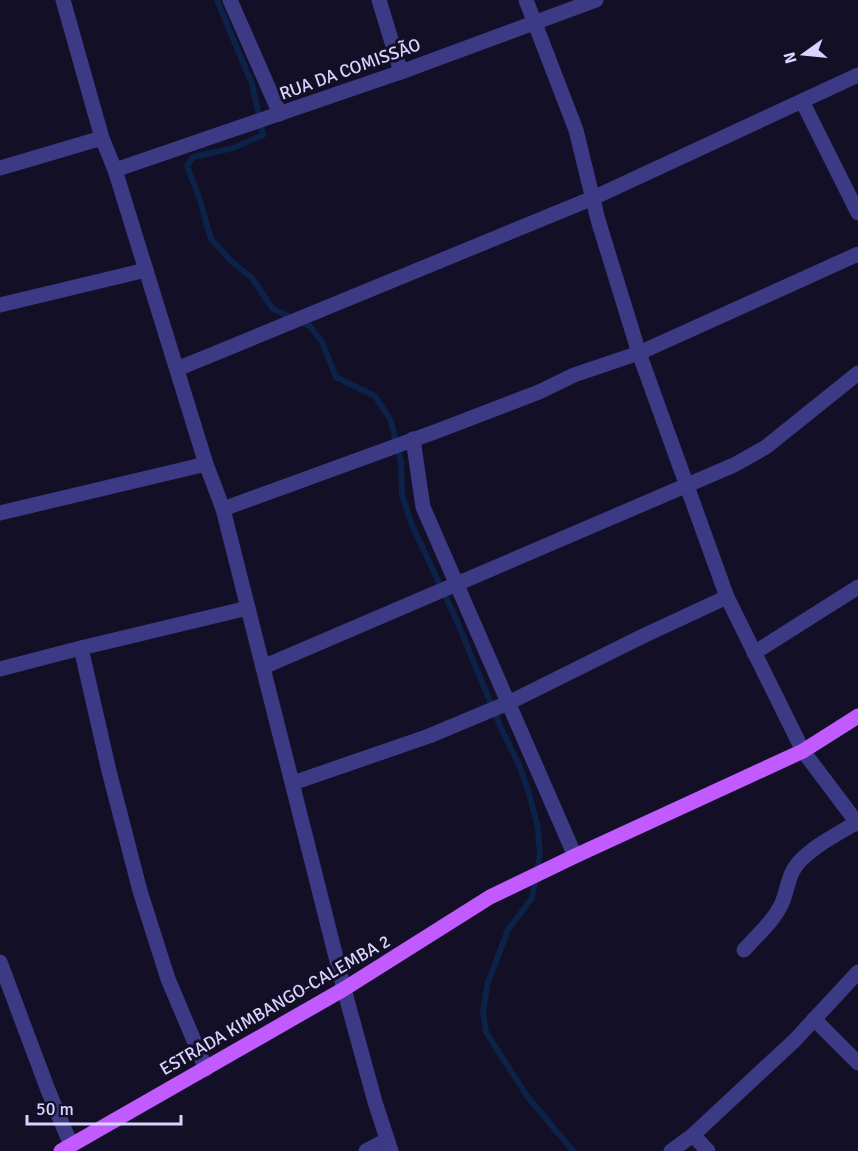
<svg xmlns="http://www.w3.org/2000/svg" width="858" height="1151" font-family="Signika,sans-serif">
<rect width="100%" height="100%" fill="#130f26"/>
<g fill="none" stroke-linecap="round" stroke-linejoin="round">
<!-- stream -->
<polyline stroke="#0c2248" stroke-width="6" points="217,0 252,84 263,135 233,148 193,157 187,166 200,200 211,239 231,261 252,278 273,309 310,326 322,342 336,377 375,396 391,421 401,463 402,495 412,525 456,619 501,728 520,767 529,793 538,828 540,854 532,898 508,930 488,982 483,1012 486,1032 527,1096 573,1151"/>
<!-- minor -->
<g stroke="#3d3a85" stroke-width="15">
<polyline points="63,0 102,138 115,170 206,464 223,509 344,989 375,1102 391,1151"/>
<polyline points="230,0 280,114"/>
<polyline points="379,0 401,72"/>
<polyline points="526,0 576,130 598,220 639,353 727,597 803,751 858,824"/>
<polyline points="802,101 858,213"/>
<polyline points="0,168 102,138"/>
<polyline points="115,170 401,72 596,0"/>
<polyline points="0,305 146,270"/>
<polyline points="177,369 593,198 858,75"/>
<polyline points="413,439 423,507 575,856"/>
<polyline points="223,509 440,430 539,392 574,375 639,353 858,254"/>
<polyline points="0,513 206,464"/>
<polyline points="81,648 109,771 140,891 168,979 206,1069"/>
<polyline points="754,653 858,587"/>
<polyline points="263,667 734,465 766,447 858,373"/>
<polyline points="0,669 81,648 248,608"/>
<polyline points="293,783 429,736 508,703 643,636 727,597"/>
<path d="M744,950C757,935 774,921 782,903C788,889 788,873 800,861C815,845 838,834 857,822"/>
<polyline points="0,962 48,1090 71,1145"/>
<polyline points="814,1019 858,1063"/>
<polyline points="693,1135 708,1151"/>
<polyline points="366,1151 387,1140"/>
<polyline points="671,1151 693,1135 795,1040 858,972"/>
</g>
<!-- major -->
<polyline stroke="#c25bff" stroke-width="15" points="61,1151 344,989 490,897 575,856 803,751 858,716"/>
</g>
<g text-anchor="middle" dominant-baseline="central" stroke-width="6" stroke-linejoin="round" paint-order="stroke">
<!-- street labels -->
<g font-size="18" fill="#d9d4ff" stroke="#130f26">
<text transform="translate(350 69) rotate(-20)">RUA DA COMISSÃO</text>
<text transform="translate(275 1005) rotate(-30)">ESTRADA KIMBANGO-CALEMBA 2</text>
</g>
</g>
<!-- north arrow -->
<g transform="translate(804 54) rotate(255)" stroke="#130f26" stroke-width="4.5" paint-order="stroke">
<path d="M0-4.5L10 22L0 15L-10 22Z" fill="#d9d4ff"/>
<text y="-9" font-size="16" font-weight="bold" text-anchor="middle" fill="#d9d4ff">N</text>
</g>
<!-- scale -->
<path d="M27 1115v9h154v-9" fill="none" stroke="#d9d4ff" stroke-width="3"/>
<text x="36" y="1115" font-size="18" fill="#d9d4ff" stroke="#130f26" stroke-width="4.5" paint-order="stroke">50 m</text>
</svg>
